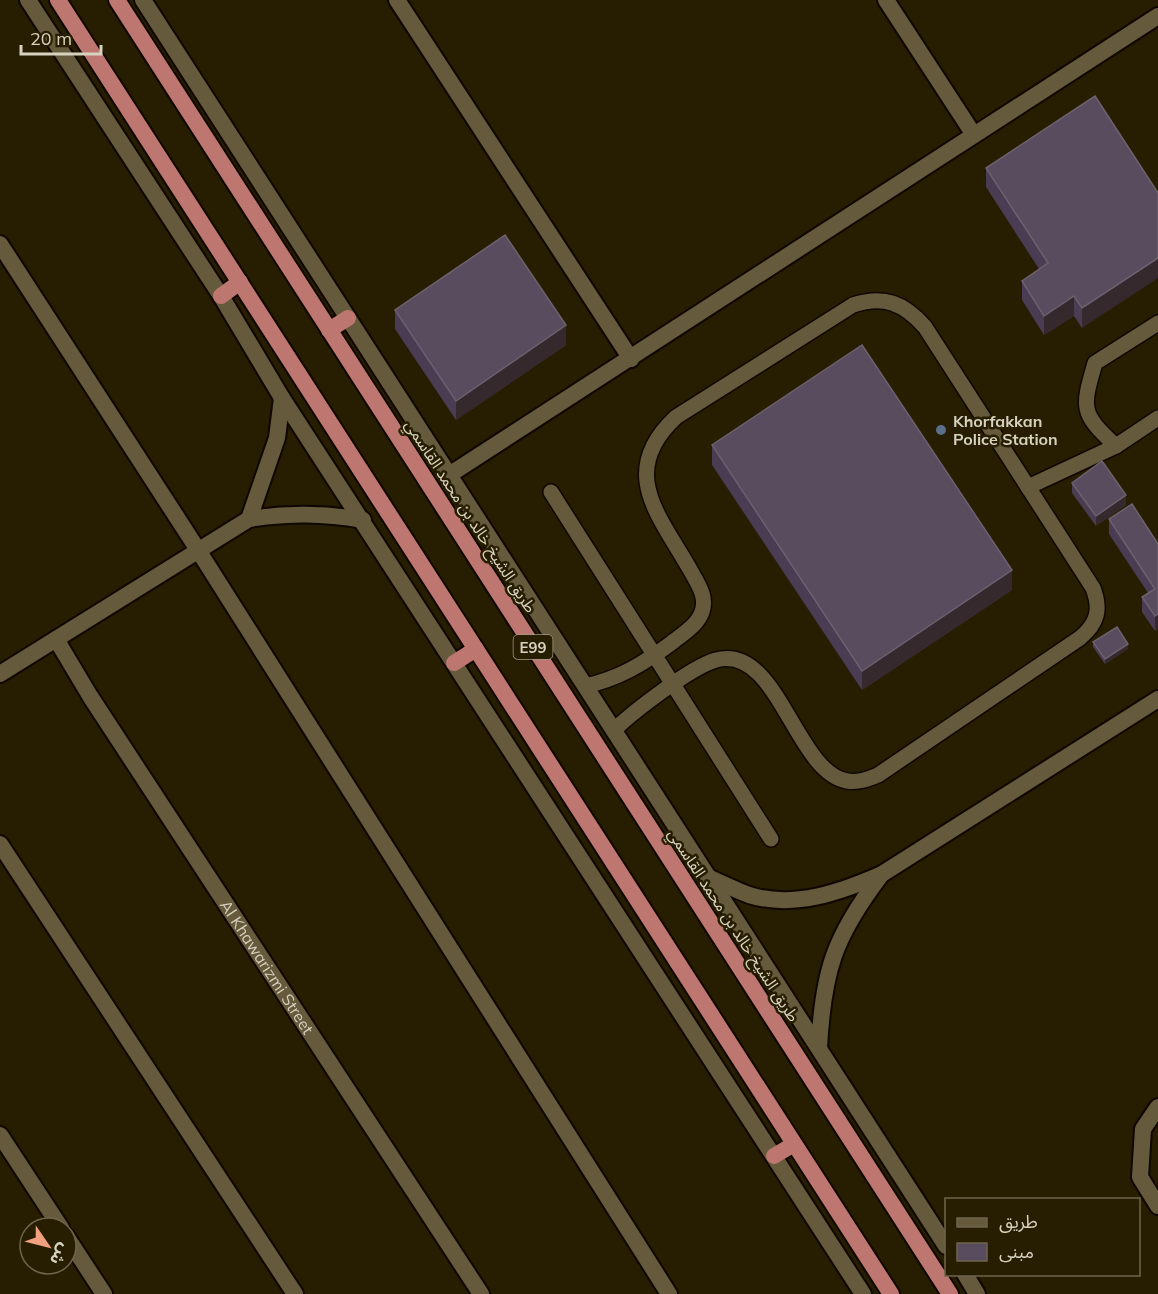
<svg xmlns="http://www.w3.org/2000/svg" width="1158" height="1294" font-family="Mulish,'Noto Sans Arabic',sans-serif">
<rect width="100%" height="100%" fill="#271d00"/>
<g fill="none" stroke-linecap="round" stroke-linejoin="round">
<defs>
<g id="service">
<path d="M1116,446C1080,413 1082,408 1095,363L1158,323"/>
<polyline points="1028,487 1116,446 1158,418"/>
<polyline points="551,492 771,839"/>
<path d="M585,686C618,679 643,664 670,644C681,635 697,626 702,612C707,597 699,586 692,573C661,517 616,473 676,417L853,305C884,295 904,303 925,327L1093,588C1101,609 1098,623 1080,638L878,775C868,779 858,783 847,781C795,772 778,643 716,660C691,667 634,711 614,730"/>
</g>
<g id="minor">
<polyline points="397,0 631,359"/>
<polyline points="886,0 974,135"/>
<polyline points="0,244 198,550 669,1294"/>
<polyline points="449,475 1158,16"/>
<polyline points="249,519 277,438 282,398"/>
<path id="s1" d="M56,639L90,696L481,1294"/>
<path d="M0,674L249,519C289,513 323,513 363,520"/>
<polyline points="0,844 295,1294"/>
<polyline points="1158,1107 1143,1129 1140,1177 1158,1206"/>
<polyline points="0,1135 61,1228"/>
<polyline points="66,1236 104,1294"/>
</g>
<g id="tertiary">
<polyline points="28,0 221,296 282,398 863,1294"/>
<polyline points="143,0 946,1246"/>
<path d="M710,878C723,884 736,890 749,895C794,909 841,892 882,874L1158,699"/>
<path d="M819,1048C823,971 834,937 881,875"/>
<polyline points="965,1274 977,1294"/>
</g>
<g id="trunk">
<polyline points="58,0 891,1294"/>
<polyline points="117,0 950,1294"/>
<polyline points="221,296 240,282"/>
<polyline points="329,330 348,318"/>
<polyline points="454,663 476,649"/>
<polyline points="774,1156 794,1144"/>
</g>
</defs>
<!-- service casing -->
<use href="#service" stroke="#100700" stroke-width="18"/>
<!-- minor casing -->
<use href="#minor" stroke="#100700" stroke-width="20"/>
<!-- tertiary casing -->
<use href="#tertiary" stroke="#100700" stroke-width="20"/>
<!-- trunk casing -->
<use href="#trunk" stroke="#100700" stroke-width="20"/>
<!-- service -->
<use href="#service" stroke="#665a3c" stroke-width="15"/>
<!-- minor -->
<use href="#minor" stroke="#665a3c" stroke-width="16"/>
<!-- tertiary -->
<use href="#tertiary" stroke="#665a3c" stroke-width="16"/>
<!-- trunk -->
<use href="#trunk" stroke="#be7770" stroke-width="16"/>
</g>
<!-- wall -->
<g fill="#4a3c53">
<polygon points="986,168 1158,193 1082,328 1074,316 1044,335 1022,300 1022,281 1039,269 986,187"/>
<polygon points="395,310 566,345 456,420 395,329"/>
<polygon points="712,445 1012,590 862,690 712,465"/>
<polygon points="1072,483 1126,505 1096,526 1072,493"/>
<polygon points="1109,519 1158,544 1158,629 1155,631 1142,612 1142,597 1148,593 1109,534"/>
<polygon points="1093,642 1128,649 1105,664 1093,647"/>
</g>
<!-- shaded-wall -->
<g fill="#35292d">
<polygon points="1158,258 1158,278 1082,328 1082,308"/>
<polygon points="1074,296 1074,316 1044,335 1044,316"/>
<polygon points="566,325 566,345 456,420 456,401"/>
<polygon points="1126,495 1126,505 1096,526 1096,516"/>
<polygon points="1012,570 1012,590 862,690 862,671"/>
<polygon points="1158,614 1158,629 1155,631 1155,616"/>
<polygon points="1128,644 1128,649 1105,664 1105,659"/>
</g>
<!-- building -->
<g fill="#594c5f" stroke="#6d616e" stroke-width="1.5">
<polygon points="1095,96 1158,193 1158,258 1082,308 1074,296 1044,316 1022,281 1048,263 986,168"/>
<polygon points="505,235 566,325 456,401 395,310"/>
<polygon points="862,345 1012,570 862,671 712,445"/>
<polygon points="1102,461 1126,495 1096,516 1072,483"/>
<polygon points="1132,504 1158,544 1158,614 1155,616 1142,597 1155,589 1109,519"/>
<polygon points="1117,627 1128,644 1105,659 1093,642"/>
</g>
<!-- markers -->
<circle fill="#5c6f8a" stroke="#271d00" stroke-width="2" cx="941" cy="430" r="6"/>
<g text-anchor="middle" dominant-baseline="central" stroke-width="5" stroke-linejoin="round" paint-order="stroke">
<!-- shield labels -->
<rect fill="#271d00" stroke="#a29b86" stroke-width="1.5" x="513.5" y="635" width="39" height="24" rx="4.5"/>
<g font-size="15" font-weight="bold" fill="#d7d1c0">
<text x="533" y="647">E99</text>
</g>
<!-- poi labels -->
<g font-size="16" font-weight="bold" fill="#d7d1c0" stroke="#271d00" text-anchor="start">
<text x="953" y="421">Khorfakkan<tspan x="953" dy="18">Police Station</tspan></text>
</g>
<!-- street labels -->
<g font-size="16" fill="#d7d1c0" stroke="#271d00">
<text transform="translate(471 516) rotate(57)">طريق الشيخ خالد بن محمد القاسمي</text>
<text transform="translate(734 925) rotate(57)">طريق الشيخ خالد بن محمد القاسمي</text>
<text stroke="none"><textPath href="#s1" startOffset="390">Al Khawarizmi Street</textPath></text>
</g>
</g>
<!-- legend -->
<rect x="945" y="1198" width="195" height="78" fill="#271d00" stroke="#6d654d" stroke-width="1.5"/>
<rect x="957" y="1218" width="30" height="9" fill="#665a3c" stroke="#6d654d" stroke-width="1.5"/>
<text x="999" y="1228" font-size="18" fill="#d7d1c0">طريق</text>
<rect x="957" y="1243" width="30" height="18" fill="#594c5f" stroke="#6d654d" stroke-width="1.5"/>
<text x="999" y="1258" font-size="18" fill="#d7d1c0">مبنى</text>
<!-- north arrow -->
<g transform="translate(48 1246) rotate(125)"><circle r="28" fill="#271d00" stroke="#6d654d" stroke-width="1.5"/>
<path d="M0-4.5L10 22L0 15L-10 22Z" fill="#f2a17e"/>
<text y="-9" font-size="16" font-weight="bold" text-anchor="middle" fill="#d7d1c0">ش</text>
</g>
<!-- scale -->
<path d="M21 45v9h80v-9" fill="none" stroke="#d7d1c0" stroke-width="3"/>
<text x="30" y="45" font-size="18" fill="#d7d1c0" stroke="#271d00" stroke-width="4.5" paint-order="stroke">20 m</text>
</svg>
